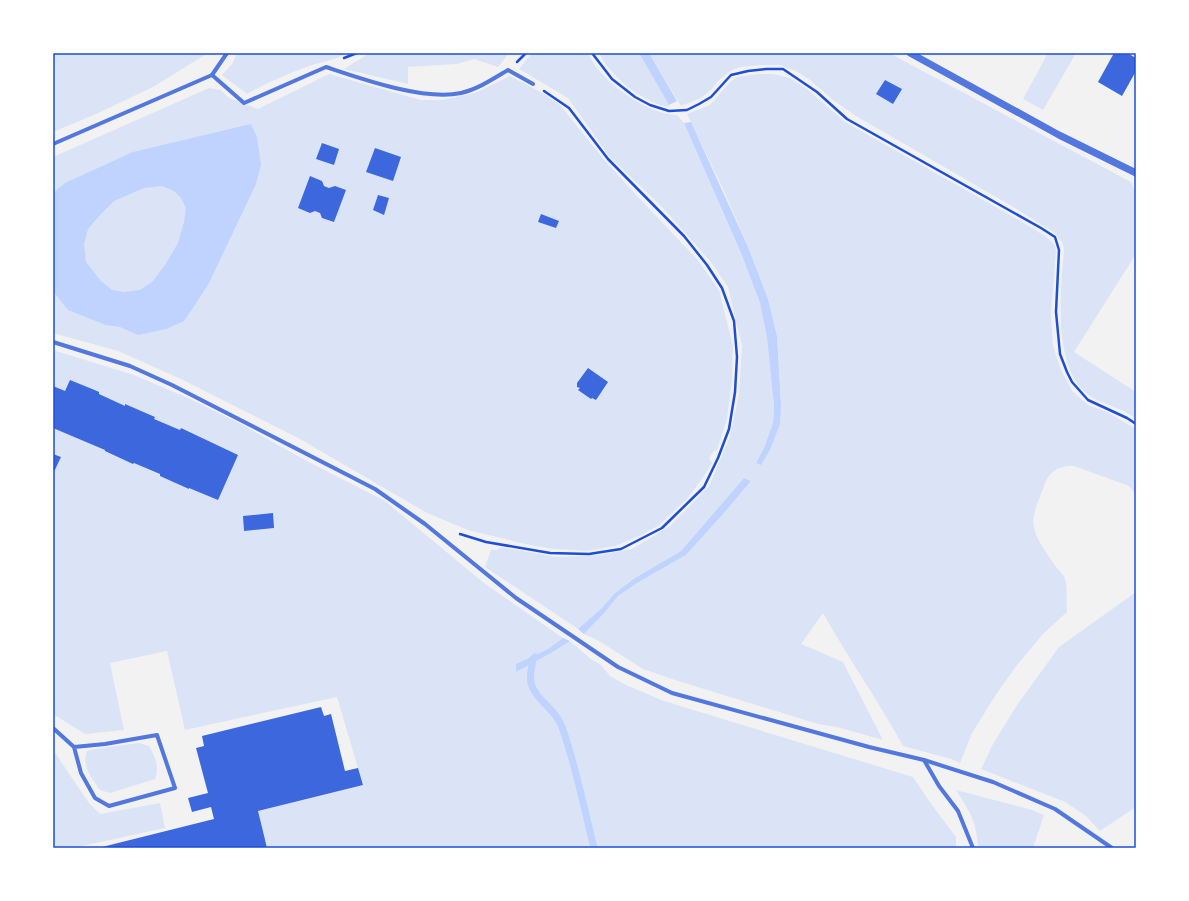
<svg xmlns="http://www.w3.org/2000/svg" width="1189" height="901" font-family="'Noto Sans',sans-serif">
<rect width="100%" height="100%" fill="#f2f2f2"/>
<!-- green -->
<g fill="#dbe4f7">
<polygon points="53,53 208,53 153,87 96,114 53,132"/>
<path d="M237,53H347C335,60 321,62 309,66C287,74 266,83 247,94L222,75L232,64Z"/>
<polygon points="370,53 509,53 498,67 474,59 457,64 408,67 408,84 344,69"/>
<path d="M532,53H588C599,80 647,115 677,115L684,123L741,253L760,303L767,338L774,406L773,423L764,448L756,463L761,464L770,450L781,405L777,336L768,299L748,247L724,191L687,114L710,105L731,81L737,77L758,74H773L790,78L807,89L845,122L1019,220L1045,236L1055,245L1056,252L1051,313L1053,346L1061,370L1073,392L1088,405L1109,413L1136,429V495L1129,486L1074,466C1059,465 1049,471 1044,486C1041,495 1036,505 1034,515C1030,533 1045,550 1054,564C1057,569 1064,574 1065,579C1068,588 1066,603 1067,612L1043,634L1017,665L997,693L972,733L960,763L951,759L903,746C878,700 848,658 823,613L801,644L843,662L883,740L837,727L818,724L675,680L643,669L599,641L584,634L605,612L618,596L637,583L686,555L724,513L751,481L744,478L681,551L635,578L615,593L601,609L578,629L485,567L491,550H497L501,547L556,557L600,555L632,549L670,526L709,486L730,437L739,394L742,346L728,287L710,261L663,208L609,156L568,98L519,69Z"/>
<path d="M599,53H639L669,105L668,107C642,102 611,77 599,53Z"/>
<path d="M649,53H889L1131,182L1136,194V254L1074,352L1136,392V419C1132,416 1128,413 1123,411C1111,405 1095,401 1085,392C1052,361 1061,289 1064,248L1062,242L1055,233L1015,208L856,116L833,100L810,80L796,71L780,65H762L740,67L732,70L720,79L711,90L701,98L681,106Z"/>
<polygon points="1048,53 1076,53 1043,110 1023,99"/>
<polygon points="329,74 421,100 442,100 475,93 510,76 546,95 560,105 606,162 638,197 697,259 719,290 733,346 732,380 727,419 717,450 714,451 709,458 712,463 704,476 687,499 658,526 639,536 615,546 586,551 553,549 525,544 468,530 427,513 300,439 181,379 118,351 53,333 53,157 209,88 221,90 229,98 258,109"/>
<polygon points="53,350 134,375 188,398 239,423 305,460 385,501 484,583 563,638 548,649 526,659 516,672 551,653 570,641 592,660 600,664 610,676 626,685 664,701 913,777 932,805 956,837 956,848 264,848 255,812 363,785 337,697 185,730 167,651 110,663 124,730 85,734 53,714"/>
<polygon points="1136,592 1136,807 1100,831 1086,816 1065,802 981,769 993,744 1017,705 1059,647"/>
<path d="M139,743L149,746C155,757 160,767 155,779L110,793L100,790C92,778 81,767 87,751L95,749Z"/>
<polygon points="53,750 89,803 100,814 160,803 165,828 73,848 53,848"/>
<path d="M956,790L1032,810L1044,815L1033,848H978C977,822 970,812 956,790Z"/>
</g>
<!-- water -->
<g fill="#bfd3fe" fill-rule="evenodd">
<polygon points="639,53 649,53 677,101 669,105"/>
<polygon points="691,122 748,247 768,299 777,336 781,405 780,424 770,450 761,465 756,463 764,448 773,423 774,406 767,338 760,303 741,253 684,123"/>
<path d="M251,124L257,137L261,165L256,184L209,283L197,302L184,321L166,329L138,335L120,327L106,325L68,310L53,291V193L65,183L133,152ZM162,186L174,191L181,198L186,208L184,222L178,243L165,265L153,281L140,290L124,292L112,290L101,281L86,262L84,244L88,229L100,215L114,201L144,188Z"/>
<polygon points="744,478 751,481 724,513 686,555 637,583 618,596 605,612 584,634 578,629 601,609 615,593 635,578 681,551"/>
<polygon points="563,638 570,641 551,653 516,672 516,664 548,649"/>
</g>
<g fill="none" stroke-linecap="round" stroke-linejoin="round">
<!-- stream -->
<path stroke="#bfd3fe" stroke-width="7" d="M535,657L533,659C532,667 529,676 531,683C535,700 556,709 562,727C576,766 584,808 594,848"/>
</g>
<!-- building -->
<g fill="#3d67dc">
<polygon points="1114,53 1127,53 1136,58 1136,71 1122,96 1098,82"/>
<polygon points="885,80 902,89 893,104 876,94"/>
<polygon points="322,143 339,149 334,165 316,159"/>
<polygon points="375,148 401,157 393,181 366,172"/>
<polygon points="310,176 322,181 324,186 329,188 335,186 346,190 334,222 322,218 320,213 315,211 310,213 298,208"/>
<polygon points="378,195 389,198 384,215 373,210"/>
<polygon points="541,214 559,221 556,228 538,222"/>
<polygon points="588,368 608,382 596,400 592,398 591,399 578,390 580,388 577,387 577,383"/>
<polygon points="70,380 97,391 99,392 99,394 125,406 125,404 155,417 154,419 180,430 181,428 238,455 218,500 189,488 189,489 160,476 160,474 134,463 133,464 105,451 105,450 53,428 53,386 65,391"/>
<polygon points="53,454 61,457 53,474"/>
<polygon points="273,513 274,528 244,531 243,516"/>
<polygon points="321,707 324,716 331,714 345,771 358,768 363,785 258,811 267,848 98,848 214,819 211,807 192,812 188,798 208,793 196,748 204,746 202,736"/>
</g>
<g fill="none" stroke-linecap="round" stroke-linejoin="round">
<!-- path -->
<g stroke="#1d4ed8" stroke-width="2.5">
<polyline points="592,53 612,79 635,97 650,105 669,111 687,110 699,104 711,97 731,75 748,71 766,69 783,69 817,92 847,119 1041,228 1055,237 1059,250 1056,312 1060,354 1067,372 1072,382 1088,400 1127,418 1136,424"/>
<polyline points="344,58 357,53"/>
<polyline points="517,62 526,53"/>
<polyline points="460,534 486,542 550,553 589,554 621,549 662,528 704,487 718,458 729,429 735,392 737,357 734,321 722,288 707,265 684,236 608,159 569,108 544,91"/>
</g>
<!-- minor -->
<g stroke="#5277de" stroke-width="4">
<path d="M212,75L244,103L326,67C362,79 424,101 461,93C478,89 493,79 508,70L533,84"/>
<polyline points="53,144 212,75 227,53"/>
<polyline points="53,342 130,366 172,385 375,489 425,524 516,598 618,667 672,693 869,747 924,760 993,782 1055,809 1112,848"/>
<polyline points="53,728 74,747 81,773 95,798 109,806 175,788 157,735 105,744 74,747"/>
<polyline points="924,760 939,786 958,811 973,848"/>
</g>
<!-- tertiary -->
<polyline stroke="#5277de" stroke-width="7" points="910,53 1059,135 1136,173"/>
</g>
<!-- border -->
<rect width="1189" height="901" fill="none" stroke="#ffffff" stroke-width="108"/>
<rect x="54" y="54" width="1081" height="793" fill="none" stroke="#1d4ed8" stroke-width="1.5"/>
</svg>
